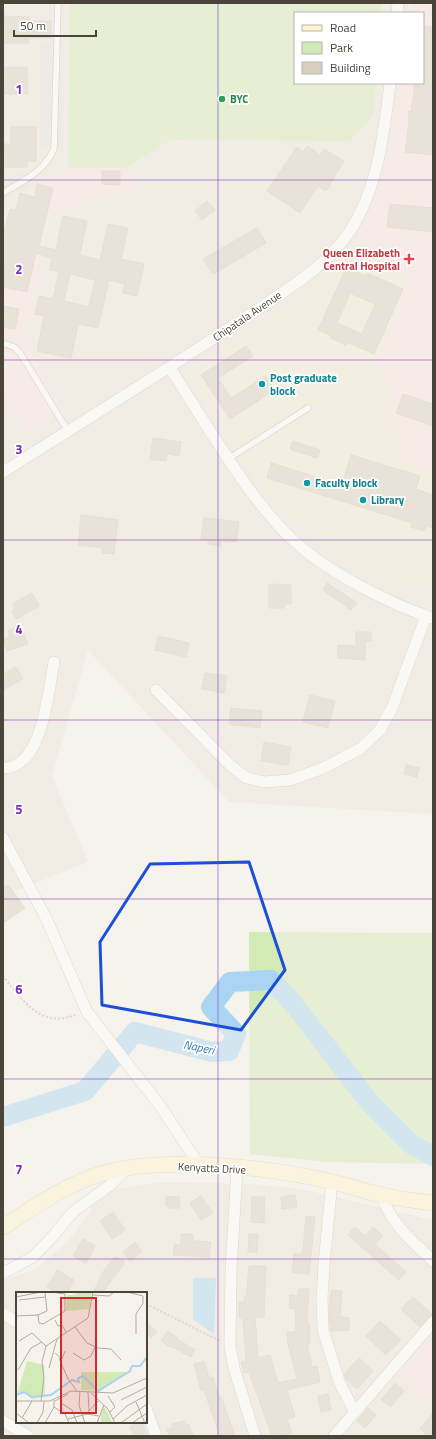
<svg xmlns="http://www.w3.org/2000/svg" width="436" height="1439" font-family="'Titillium Web',sans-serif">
<rect width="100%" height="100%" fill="#f6f3ec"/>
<!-- residential -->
<g fill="#eae5da" fill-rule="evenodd">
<polygon points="3,3 408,3 408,13 295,13 295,83 401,83 358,237 400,457 433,474 433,814 229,802 88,650 52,776 88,862 3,896"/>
<path d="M163,1182L250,1184L301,1189L433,1220V1436H3V1280L35,1270L69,1240L91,1211L88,1198L115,1189ZM17,1293H146V1422H17Z"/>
</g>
<!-- education -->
<polygon fill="#efe8d6" points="358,237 411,280 372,372 393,381 400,457 433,474 433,583 387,586 268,500 182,372 302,297"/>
<!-- medical -->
<g fill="#f6e3e0">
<polygon points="409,3 433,3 433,474 400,458 393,381 372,372 411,280 358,237 401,83 423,83 423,13 409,13"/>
<polygon points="68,168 126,168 139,191 100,194 51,214 23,337 66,415 59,417 30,435 3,395 3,207"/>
<polygon points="433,1332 433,1399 429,1403 396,1373"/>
</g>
<!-- green -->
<g fill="#d2eab5">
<polygon points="70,3 382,3 381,13 295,13 295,83 376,83 373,116 350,141 170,140 126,168 68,168"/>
<polygon points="249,932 433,933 433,1164 327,1162 250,1154"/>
</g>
<!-- parking -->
<g fill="#e5e3e0">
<polygon points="39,43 61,43 62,149 41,146"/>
<polygon points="21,171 33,183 3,199 3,181"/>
</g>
<!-- water -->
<polygon fill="#a9d4f2" points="193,1278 216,1278 214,1334 193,1319"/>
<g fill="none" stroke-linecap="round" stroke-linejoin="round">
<!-- river -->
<polyline stroke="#a9d4f2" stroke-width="20" points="3,1117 85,1091 135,1032 212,1052 229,1051 236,1034 211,1007 230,982 271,980 293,1003 369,1102 411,1144 433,1156"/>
</g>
<!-- building -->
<g fill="#d8cfc1" stroke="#d3c7b4" fill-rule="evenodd">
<polygon points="3,16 30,17 30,21 51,21 51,38 29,38 29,43 3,43"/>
<polygon points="423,26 433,27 433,155 405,152 409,121 408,111 411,112 415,83 423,83"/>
<polygon points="27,67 28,94 3,94 3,68"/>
<polygon points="11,127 36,127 36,161 27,161 27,167 3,167 3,144 11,144"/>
<polygon points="307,146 320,155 324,149 344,161 326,191 318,186 300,213 267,191 297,147 303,152"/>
<polygon points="102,171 120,171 120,185 102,184"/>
<path d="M37,184L53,188L39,246L56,250L63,216L87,221L80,255L100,260L108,224L128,228L121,259L144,264L137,296L123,293L125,284L109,280L98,328L78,324L71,358L37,351L44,316L35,314L39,296L53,299L59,272L50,270L52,258L36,253L27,292L3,287L5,271H3V236L10,209L16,210L20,193L35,197ZM70,274L95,280L89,307L64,301Z"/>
<polygon points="207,201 215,210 202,220 195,211"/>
<polygon points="390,204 433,208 433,232 387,227"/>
<polygon points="257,228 266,243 213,274 203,259"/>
<path d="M346,268L366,276L367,273L403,289L374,354L347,342L346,345L330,338L332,336L318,330ZM350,293L375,304L362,334L337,323Z"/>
<polygon points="3,306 19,309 15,329 3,327"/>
<polygon points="246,346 253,356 218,378 231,398 265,376 275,390 230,419 201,375"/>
<polygon points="403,394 433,404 433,426 396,413"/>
<polygon points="153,438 181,442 179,456 167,454 166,461 150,459"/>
<polygon points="293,441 320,450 317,458 290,449"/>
<polygon points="351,455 420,476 416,489 433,495 433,528 426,526 424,531 411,527 412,523 267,478 271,463 342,485"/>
<polygon points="81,515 118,520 114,554 102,553 103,548 78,545"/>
<polygon points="204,518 239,522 236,542 221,541 221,546 208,544 209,540 201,539"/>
<polygon points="327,583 357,603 351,610 323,590"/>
<polygon points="269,584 291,585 291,604 284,604 284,608 269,608"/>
<polygon points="32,593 39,606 16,619 12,611 15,609 12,604"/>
<polygon points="21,627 28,644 7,651 3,639 10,636 8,631"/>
<polygon points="356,632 371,632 371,641 365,641 365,660 338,658 338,645 356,646"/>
<polygon points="158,636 189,643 186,657 155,650"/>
<polygon points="16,667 23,679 3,690 3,674"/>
<polygon points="205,673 227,676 224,693 202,689"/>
<polygon points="310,695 335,701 328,728 303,722"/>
<polygon points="231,708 262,711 260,728 229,724"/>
<polygon points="264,742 291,747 288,765 261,761"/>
<polygon points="406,765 419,768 417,777 404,774"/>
<polygon points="8,885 25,908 3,923 3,889"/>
<polygon points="295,1195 297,1207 282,1209 281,1197"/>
<polygon points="179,1196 180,1208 169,1208 166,1205 166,1197"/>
<polygon points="201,1196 213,1213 201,1220 190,1203"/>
<polygon points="252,1197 265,1197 264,1223 251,1222"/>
<polygon points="113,1212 125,1230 112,1239 100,1221"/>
<polygon points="306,1216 315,1217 309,1274 292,1272 294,1254 301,1254 303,1250"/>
<polygon points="355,1227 365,1236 373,1227 383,1236 375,1244 406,1272 399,1280 348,1235"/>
<polygon points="181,1234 193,1234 193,1241 211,1242 209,1257 173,1255 175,1244 181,1245"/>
<polygon points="249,1234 258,1234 257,1252 248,1252"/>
<polygon points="83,1239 95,1246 86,1263 73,1256"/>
<polygon points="135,1242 142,1252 130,1261 123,1252"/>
<polygon points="116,1257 125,1262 102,1293 93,1293 103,1272 113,1258"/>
<polygon points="249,1266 266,1266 264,1317 255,1317 258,1358 270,1355 278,1383 297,1379 288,1344 287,1332 296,1332 295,1309 289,1308 290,1295 298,1296 298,1289 309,1289 307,1322 309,1322 310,1344 307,1344 312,1367 317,1366 320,1382 287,1390 295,1417 287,1419 292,1433 282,1436 272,1436 249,1372 244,1373 241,1362 246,1361 243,1318 239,1318 239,1302 244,1302 244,1297 246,1297"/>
<polygon points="57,1270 74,1280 67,1293 57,1293 47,1287"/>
<polygon points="331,1290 342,1291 340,1317 349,1318 349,1330 331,1331 329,1313"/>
<polygon points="413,1297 432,1314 420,1327 401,1309"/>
<polygon points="380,1321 401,1340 386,1355 366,1336"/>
<polygon points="146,1322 157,1332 151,1338 146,1333"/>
<polygon points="168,1331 178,1338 177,1339 195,1350 191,1357 171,1346 170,1347 161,1341"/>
<polygon points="359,1358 373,1371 357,1389 346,1379 344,1374"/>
<polygon points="204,1361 209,1378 213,1377 219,1397 221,1397 235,1436 220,1436 204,1390 201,1391 194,1364"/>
<polygon points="395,1383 404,1391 391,1407 381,1400"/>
<polygon points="328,1394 331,1410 321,1412 318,1396"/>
<polygon points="368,1408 376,1415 365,1428 357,1421"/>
<polygon points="433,1413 433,1436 428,1436 420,1429"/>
<polygon points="184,1421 185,1425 189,1424 193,1436 169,1436 167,1429 173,1427 172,1424"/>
<polygon points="142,1422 147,1436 134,1436 130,1426"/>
</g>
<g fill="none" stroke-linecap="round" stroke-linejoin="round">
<defs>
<g id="service">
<path d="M3,193C24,180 43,173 54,149L58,3"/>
<polyline points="3,343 14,347 20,353 68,431"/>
<polyline points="228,459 308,408"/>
</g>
<g id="minor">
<polyline points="397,13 398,3"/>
<path d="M170,368C195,407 219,447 246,485C260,504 275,524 293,540C327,572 388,603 432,618"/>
<path d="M3,472C82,422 162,373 240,321C278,295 324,270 350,231C378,188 384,133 390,83"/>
<polyline points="156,690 231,766 247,778 264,782 290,780 321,769 360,749 380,730 392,708 426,616"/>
<path d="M3,768C43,768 48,692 54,662"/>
<polyline points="3,838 46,918 87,1012 161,1107 199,1165"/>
<polyline points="237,1168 231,1271 230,1346 234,1368 255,1436"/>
<polyline points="332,1181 324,1264 322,1299 323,1330 340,1384 355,1412"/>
<path d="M381,1195C393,1226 410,1239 433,1261"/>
<polyline points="3,1273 33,1257 53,1236 74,1211 109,1186 127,1168"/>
<polyline points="4,1314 17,1322"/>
<polyline points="146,1408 156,1436"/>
<polyline points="3,1421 28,1436"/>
<polyline points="334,1436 433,1322"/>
</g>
<path id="secondary" d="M3,1227C34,1207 68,1183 104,1173C166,1156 270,1167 332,1182C349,1185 365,1192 382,1195C399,1199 416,1201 433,1203"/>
</defs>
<!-- service casing -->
<use href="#service" stroke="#c2bbae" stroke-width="7"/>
<!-- minor casing -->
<use href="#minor" stroke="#c2bbae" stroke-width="12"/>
<!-- secondary casing -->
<use href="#secondary" stroke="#d6c79b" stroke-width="16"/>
<!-- path -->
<g stroke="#c4b79f" stroke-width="2" stroke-dasharray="2 2" stroke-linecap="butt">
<path d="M3,976C15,991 31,1015 52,1018C60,1020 68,1017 76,1015"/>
<polyline points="119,1292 122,1293"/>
<polyline points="146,1304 220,1341"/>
</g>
<!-- service -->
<use href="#service" stroke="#fff" stroke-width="5.5"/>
<!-- minor -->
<use href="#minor" stroke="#fff" stroke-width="11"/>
<!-- secondary -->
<use href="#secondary" stroke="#fff3cd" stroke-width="15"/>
</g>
<!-- marked area -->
<path d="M0 0H436V1439H0ZM249,862L285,970L241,1030L102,1005L100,942L150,864Z" fill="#f6f3ec" fill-opacity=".55" fill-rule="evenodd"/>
<path fill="none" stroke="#1d4ed8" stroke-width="3" stroke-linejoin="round" d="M249,862L285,970L241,1030L102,1005L100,942L150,864Z"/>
<!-- grid -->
<path fill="none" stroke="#7b2cbf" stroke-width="1" stroke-opacity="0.55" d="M218,3V1436M3,180H433M3,360H433M3,540H433M3,720H433M3,899H433M3,1079H433M3,1259H433"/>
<!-- markers -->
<circle fill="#2e9e5b" stroke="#fff" stroke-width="1.5" cx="222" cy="99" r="4"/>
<path fill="#e0444e" stroke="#fff" stroke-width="1.5" d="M407 253h4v4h4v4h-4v4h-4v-4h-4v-4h4z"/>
<g fill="#0f9aa8" stroke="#fff" stroke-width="1.5">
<circle cx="262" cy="384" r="4"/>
<circle cx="307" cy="483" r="4"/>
<circle cx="363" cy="500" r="4"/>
</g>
<g text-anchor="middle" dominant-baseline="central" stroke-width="3.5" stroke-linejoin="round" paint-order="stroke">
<!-- leisure labels -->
<g font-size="11" font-weight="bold" fill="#27864d" stroke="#fff" text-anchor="start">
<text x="230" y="99">BYC</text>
</g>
<!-- health labels -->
<g font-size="11" font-weight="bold" fill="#be3a42" stroke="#fff" text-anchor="end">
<text x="400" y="253">Queen Elizabeth<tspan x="400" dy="13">Central Hospital</tspan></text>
</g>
<!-- street labels -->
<g font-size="11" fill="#4b4439" stroke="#fff">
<text transform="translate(247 316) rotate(-34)">Chipatala Avenue</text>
<text transform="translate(212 1168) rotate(3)">Kenyatta Drive</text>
</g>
<!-- culture labels -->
<g font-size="11" font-weight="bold" fill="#0d838f" stroke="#fff" text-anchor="start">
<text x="270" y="378">Post graduate<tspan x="270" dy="13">block</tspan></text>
<text x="315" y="483">Faculty block</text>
<text x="371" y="500">Library</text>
</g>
<!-- water labels -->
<g font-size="12" font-style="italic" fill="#2e7ab2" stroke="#fff">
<text transform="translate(199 1047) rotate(11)">Naperi</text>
</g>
</g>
<!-- overview -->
<g transform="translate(16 1292)">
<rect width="131" height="131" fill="#f6f3ec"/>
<path d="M61,0H76L73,17L50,19L51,3H59ZM11,69L28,73L29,104L16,107L9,101L1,103ZM65,80H114L84,99L65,98ZM88,115L91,119L96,131H85V118Z" fill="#d2eab5"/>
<path fill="none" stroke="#a9d4f2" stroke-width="2" d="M0,103L8,100L16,105L35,103L56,88L63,90L62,86L67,84L82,99L114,79L116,74H124L131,65"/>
<path fill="none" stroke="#b2ada4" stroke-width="1" d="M111,0L127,4V11L120,22V42M77,3L93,4L98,0M0,5L25,0M3,8L29,5M22,23L23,31L27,32L49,19V2L41,1M0,24L22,23L31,19L29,0M39,28L42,34L46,33L50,40M59,35L71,51L82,56L95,57M3,49L16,41L30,54M95,57L105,68M39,61L46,67L49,59M57,61L68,68L75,64L79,55M43,66L52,87L61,99M33,76L41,47M2,78L15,56L26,50M64,99L63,113L69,131M72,100L73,119M75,101L92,117L99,131M92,104L99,115L94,120M105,108L131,95M0,109H34L55,99L97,101L131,86M25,109L28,86L26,70L30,54L72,26L77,0M39,109L52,102M120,110L129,131M45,111L56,118L61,131M38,115L49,122L53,131M72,120L82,109M0,121L13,131M6,126L16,109M52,127L71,122L83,124M97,127L111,114L131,103M21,131L27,120L28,110M29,131L38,115V108M81,131L88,113M105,131L131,112M116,131L131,121"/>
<path fill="#d62828" fill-opacity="0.15" stroke="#d62828" stroke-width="2" d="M45,6H80V121H45Z"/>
<rect width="131" height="131" fill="none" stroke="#4b4439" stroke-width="2"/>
</g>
<g font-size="13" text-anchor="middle" font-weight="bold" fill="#7b2cbf" stroke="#fff" stroke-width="3.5" stroke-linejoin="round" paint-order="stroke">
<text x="19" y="94">1</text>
<text x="19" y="274">2</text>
<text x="19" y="454">3</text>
<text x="19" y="634">4</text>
<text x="19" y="814">5</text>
<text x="19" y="994">6</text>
<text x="19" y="1174">7</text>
</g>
<!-- border -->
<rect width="436" height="1439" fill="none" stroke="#4b4439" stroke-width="8"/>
<!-- legend -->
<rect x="294" y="12" width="130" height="72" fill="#ffffff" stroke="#b7b4b0"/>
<rect x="302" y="25" width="20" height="6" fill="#fff3cd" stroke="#b7b4b0"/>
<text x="330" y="32" font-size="12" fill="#4b4439">Road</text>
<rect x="302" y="42" width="20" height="12" fill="#d2eab5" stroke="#b7b4b0"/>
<text x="330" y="52" font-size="12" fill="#4b4439">Park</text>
<rect x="302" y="62" width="20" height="12" fill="#d8cfc1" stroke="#b7b4b0"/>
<text x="330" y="72" font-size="12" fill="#4b4439">Building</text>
<!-- scale -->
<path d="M14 30v6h82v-6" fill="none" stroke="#4b4439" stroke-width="2"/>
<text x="20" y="30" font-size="12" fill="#4b4439" stroke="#ffffff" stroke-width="3" paint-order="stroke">50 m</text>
</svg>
